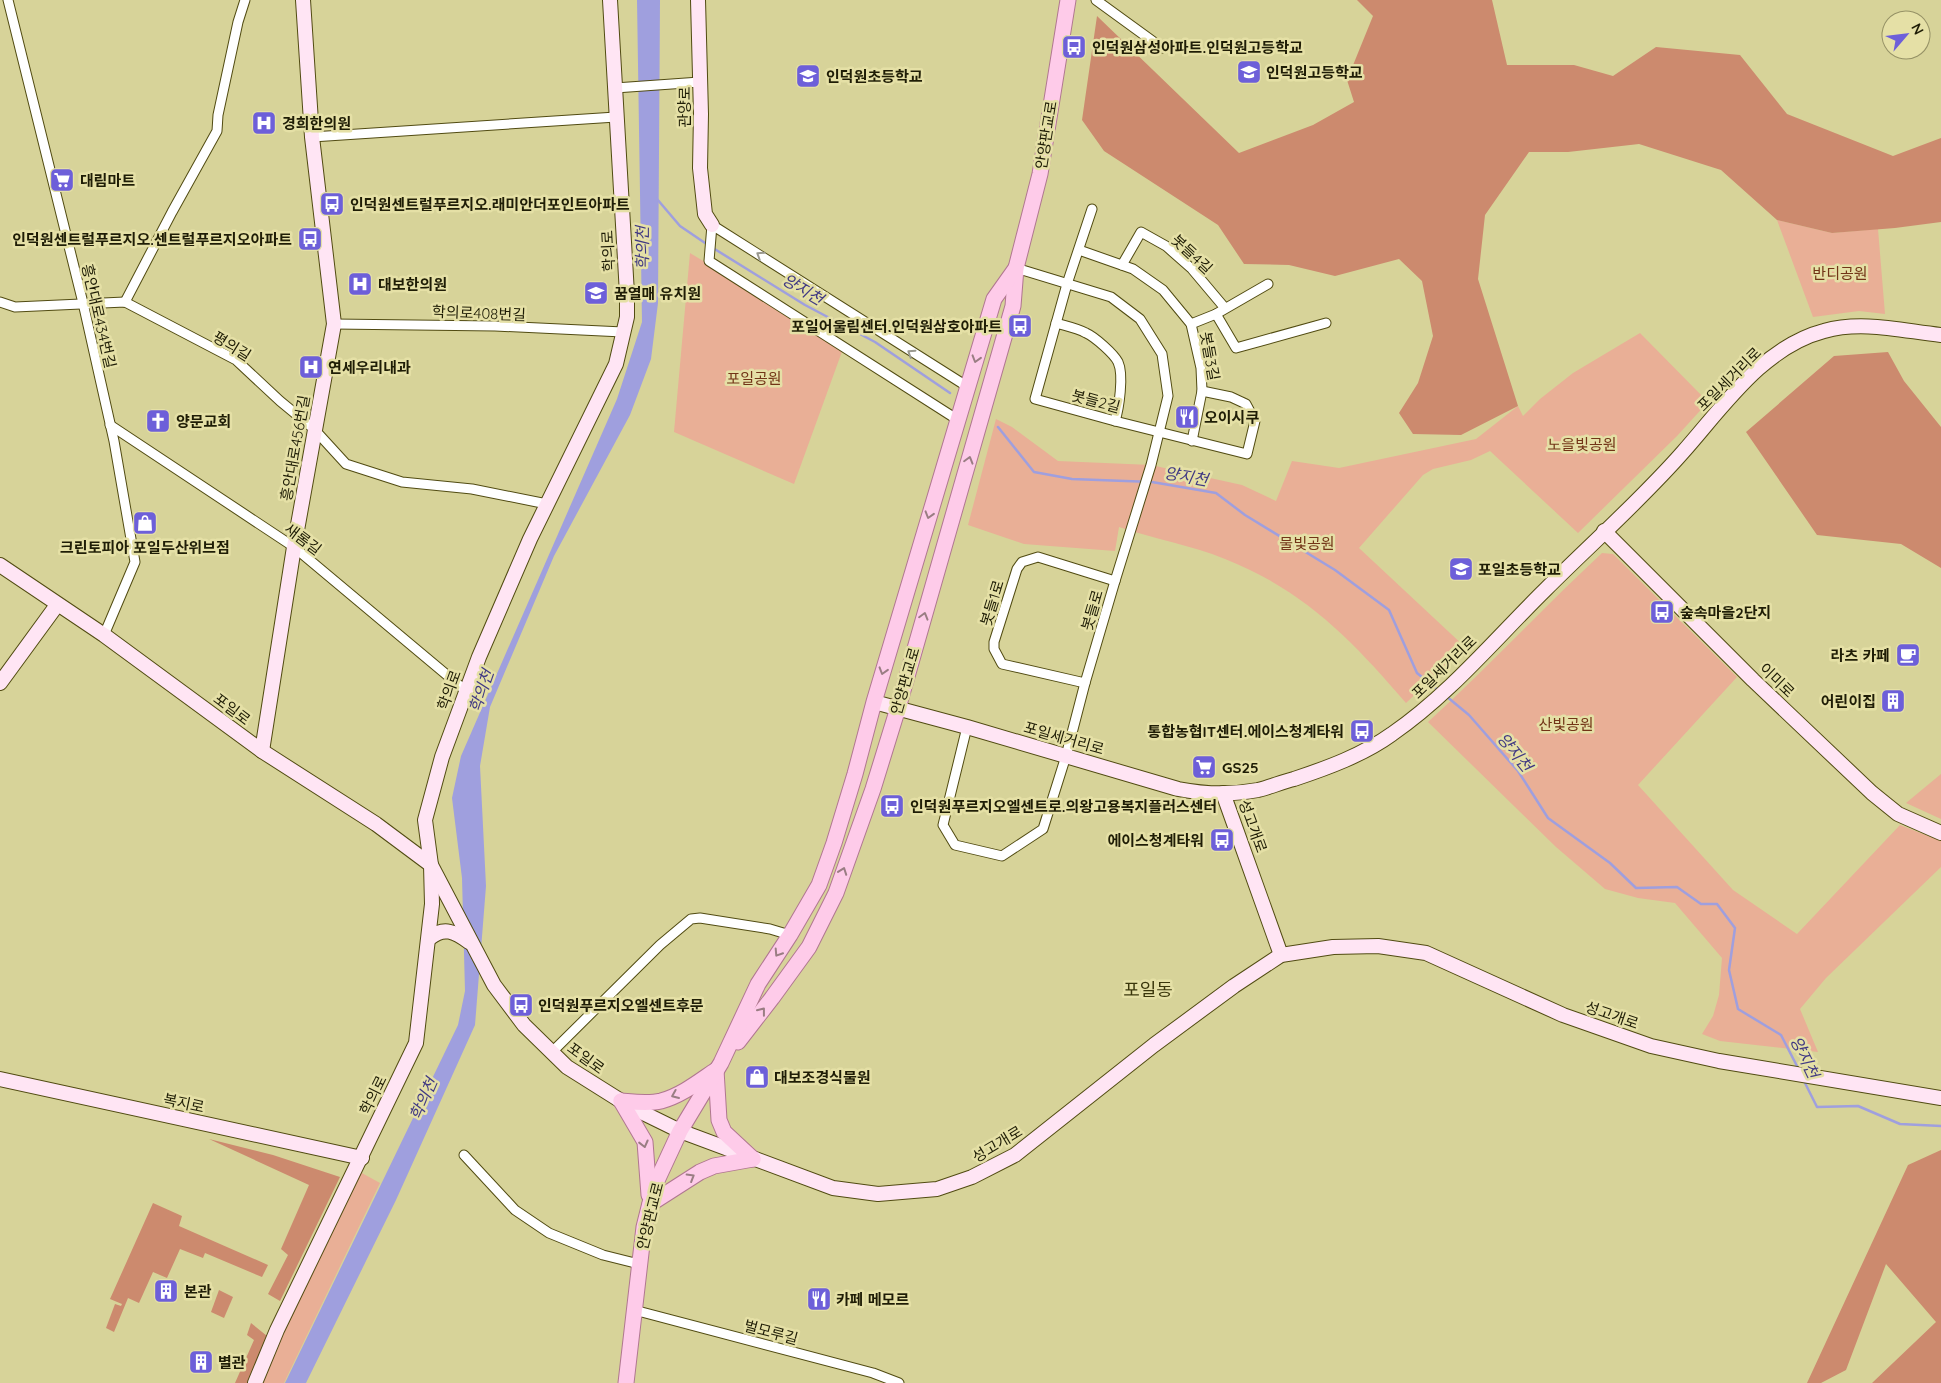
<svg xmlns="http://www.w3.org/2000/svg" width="1941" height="1383" font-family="Quicksand,'Noto Sans KR',sans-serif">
<rect width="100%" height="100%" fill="#d7d399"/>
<!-- green -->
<g fill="#e9af96">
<polygon points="1777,220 1832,233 1878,229 1885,314 1859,311 1813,317"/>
<polygon points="690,253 844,346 794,484 674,432"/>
<path d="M1640,333L1708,402L1677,436L1578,533L1490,451L1471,460L1433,469L1423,475L1359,548L1465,647L1406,703C1352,640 1304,590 1225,559C1191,545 1154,539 1119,527L1115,551L1024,544L968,525L996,419L1012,427L1058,461L1151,465L1242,485L1276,501L1292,461L1339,468L1476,439L1518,406L1523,416L1540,399L1573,373Z"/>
<path d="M1602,553L1613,554L1737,677L1638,785L1733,890L1797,934L1900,825L1941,841V867L1826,978L1800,1009L1818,1052L1720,1041L1702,1034L1713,1016L1719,995L1722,958L1675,903L1638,898L1605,889L1556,847L1428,722C1488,667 1543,608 1602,553Z"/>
<polygon points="1941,774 1941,819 1906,803"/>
<polygon points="360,1172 380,1183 284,1383 260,1383 281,1332"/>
</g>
<!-- forest -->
<g fill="#cc8a6e">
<polygon points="1357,0 1492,0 1507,65 1574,65 1613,76 1656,47 1740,55 1787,114 1893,156 1941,138 1941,222 1895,228 1832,233 1777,220 1721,170 1639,144 1568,152 1529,152 1485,215 1478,279 1518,406 1461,435 1413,434 1399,413 1418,383 1433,336 1422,281 1399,259 1335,276 1289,265 1244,264 1218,225 1104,151 1082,120 1097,16 1239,153 1313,125 1354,102 1347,80 1373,16"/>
<polygon points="1888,352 1904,381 1941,427 1941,568 1901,544 1817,535 1746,432 1834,356"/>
<polygon points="209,1139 273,1155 340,1177 280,1301 268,1294 288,1255 281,1249 309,1185"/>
<polygon points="1941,1150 1941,1383 1872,1383 1936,1322 1886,1264 1846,1370 1821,1383 1807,1383 1908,1165"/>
<polygon points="153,1203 182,1216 179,1226 268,1265 262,1277 205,1253 203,1258 180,1249 167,1278 153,1272 139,1303 128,1298 114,1332 106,1328 115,1304 121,1306 122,1304 110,1299"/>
<polygon points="219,1290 233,1297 224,1318 211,1312"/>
<polygon points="251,1323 267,1336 247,1383 235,1383 254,1340 247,1335"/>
</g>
<!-- water -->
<polygon fill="#9f9fde" points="637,0 660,0 658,303 651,359 630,415 554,556 490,707 480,766 486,886 475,1025 396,1200 306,1383 285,1383 458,1025 465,991 462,878 452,798 461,756 617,399 642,322"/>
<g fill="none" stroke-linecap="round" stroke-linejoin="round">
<!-- stream -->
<g stroke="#9f9fde" stroke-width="2.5">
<polyline points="657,199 680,226 708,245"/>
<polyline points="713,248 805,305 875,342 950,393"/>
<polyline points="998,427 1034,472 1072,479 1152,482 1216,493 1245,515 1335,570 1389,610 1417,673 1439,691"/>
<polyline points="1446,696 1469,715 1518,771 1548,818 1610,863 1636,888 1677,887 1701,904 1717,904 1735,928 1729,970 1738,1009 1781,1035 1799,1070"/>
<polyline points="1803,1079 1817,1107 1858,1106 1900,1124 1941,1126"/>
</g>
<defs>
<g id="street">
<polyline points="8,0 83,303 114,441 135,562 104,635"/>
<polyline points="1096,0 1162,48"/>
<polyline points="615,88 700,82"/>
<polyline points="312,137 616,117"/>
<polyline points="1092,209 1067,284 1035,399 1115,421 1247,454 1255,421 1246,404 1231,397 1202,391"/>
<polyline points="1079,250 1133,269 1163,290 1191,324 1201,368 1202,391 1192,441"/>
<polyline points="1122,265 1141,232 1166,246 1192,269 1224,307"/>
<polyline points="0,302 15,307 125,302 236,360 280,401 314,429 346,464 402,482 472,489 547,504"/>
<polyline points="125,302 172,212 217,131 218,115 238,22 245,0"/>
<polyline points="1216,314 1236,348 1326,323"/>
<path d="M1056,323C1066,326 1077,328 1086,333C1095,337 1114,354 1118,362C1124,375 1119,408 1115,421"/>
<polyline points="334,324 495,326 623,332"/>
<polyline points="1191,324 1216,314 1268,284"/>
<polyline points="958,420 709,261 712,225 968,387"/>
<polyline points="110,425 294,547 466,691"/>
<polyline points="1085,683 1002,664 994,649 994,642 1017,569 1022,562 1038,557 1115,581"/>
<polyline points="967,727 943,825 955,845 1002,856 1043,829 1066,756 1085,683 1115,581 1151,465 1168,396 1162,354 1140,319 1111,297 1016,268"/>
<polyline points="552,1052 660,945 691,919 700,918 770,929 790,935"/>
<polyline points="464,1155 515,1210 549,1233 603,1255 639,1264"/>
<polyline points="634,1310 873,1373 899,1383"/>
</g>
<g id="secondary">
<polyline points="698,0 701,114 700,168 705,214 712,225"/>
<polyline points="1604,531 1753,680 1872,793 1898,814 1941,833"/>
<polyline points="0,565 104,635 262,751 376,824 431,865 494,985 524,1025 567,1067 629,1106 680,1131 833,1188 878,1194 937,1189 972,1177 1015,1155 1154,1045 1234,986 1281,955 1333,947 1378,946 1426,953 1563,1015 1651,1046 1719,1061 1941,1098"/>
<polyline points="0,683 57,605"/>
<path d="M874,702L967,727L1178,789C1204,794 1231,795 1258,790C1270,787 1282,782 1294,779C1327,768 1363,755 1392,734C1450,694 1496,638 1546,589C1592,543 1641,500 1683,452C1723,407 1763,347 1824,331C1862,320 1903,331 1941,335"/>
<polyline points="262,751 294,547 334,324 312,137 303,0"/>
<polyline points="1223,793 1281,955"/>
<path d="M430,938C444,926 455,932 469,942"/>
<polyline points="0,1079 362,1158"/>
<polyline points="255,1383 277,1330 416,1043 432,904 431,865 425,820 442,757 479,657 530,539 616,364 627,317 627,294 610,0"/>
</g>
<g id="primary">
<polyline points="738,1042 772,998 809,947 836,893 873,789 898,708 1013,306 1016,268 1040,174 1068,0"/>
<polyline points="716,1070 719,1120 724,1132 753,1159"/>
<polyline points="621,1101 645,1142 649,1195"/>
<path d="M621,1101C634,1102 648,1104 661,1101C680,1096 697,1083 713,1072"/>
<polyline points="650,1204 700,1172 714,1166 753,1159"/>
<polyline points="626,1383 644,1227 654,1187 680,1131 721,1063 758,984 790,935 819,885 834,843 855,774 874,702 994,299 1016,268"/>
</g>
</defs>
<!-- street casing -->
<use href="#street" stroke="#514b12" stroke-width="11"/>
<!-- secondary casing -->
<use href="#secondary" stroke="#514b12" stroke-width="16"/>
<!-- primary casing -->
<use href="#primary" stroke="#b07790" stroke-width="17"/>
<!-- street -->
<use href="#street" stroke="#fff" stroke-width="9"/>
<!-- secondary -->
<use href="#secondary" stroke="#ffe5f4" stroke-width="14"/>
<!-- primary -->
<use href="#primary" stroke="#fecbe9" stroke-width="15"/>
</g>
<!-- one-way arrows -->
<defs><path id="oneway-chevron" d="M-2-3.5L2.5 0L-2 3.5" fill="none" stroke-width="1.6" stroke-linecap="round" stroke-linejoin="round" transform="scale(1.25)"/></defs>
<g stroke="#9a998f">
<use href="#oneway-chevron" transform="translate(760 255) rotate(-147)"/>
<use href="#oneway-chevron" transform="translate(911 353) rotate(-147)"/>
</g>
<g stroke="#9a7d83">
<use href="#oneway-chevron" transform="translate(976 359) rotate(107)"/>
<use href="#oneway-chevron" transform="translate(969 460) rotate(-74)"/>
<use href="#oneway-chevron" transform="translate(929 515) rotate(107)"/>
<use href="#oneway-chevron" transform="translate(924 616) rotate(-74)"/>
<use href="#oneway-chevron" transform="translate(883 671) rotate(107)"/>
<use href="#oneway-chevron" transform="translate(843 871) rotate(-70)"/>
<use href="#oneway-chevron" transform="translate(778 953) rotate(123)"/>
<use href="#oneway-chevron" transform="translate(762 1011) rotate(-52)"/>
<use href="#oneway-chevron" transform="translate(675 1095) rotate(157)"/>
<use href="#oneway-chevron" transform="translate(644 1144) rotate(76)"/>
<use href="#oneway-chevron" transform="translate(691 1177) rotate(-31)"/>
</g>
<!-- icons -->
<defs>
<symbol id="bus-square" viewBox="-11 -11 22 22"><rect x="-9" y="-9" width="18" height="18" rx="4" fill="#6d5fd9" stroke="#e5e0a6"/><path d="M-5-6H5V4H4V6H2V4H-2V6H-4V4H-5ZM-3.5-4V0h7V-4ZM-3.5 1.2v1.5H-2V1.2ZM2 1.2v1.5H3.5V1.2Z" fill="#fff"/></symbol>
<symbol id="school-square" viewBox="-11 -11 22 22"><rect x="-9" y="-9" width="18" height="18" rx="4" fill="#6d5fd9" stroke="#e5e0a6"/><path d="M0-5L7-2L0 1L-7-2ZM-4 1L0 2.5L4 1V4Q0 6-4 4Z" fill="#fff"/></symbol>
<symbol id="hospital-square" viewBox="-11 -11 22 22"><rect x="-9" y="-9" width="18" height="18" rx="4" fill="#6d5fd9" stroke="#e5e0a6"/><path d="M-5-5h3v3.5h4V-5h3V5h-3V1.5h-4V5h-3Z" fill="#fff"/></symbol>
<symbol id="supermarket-square" viewBox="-11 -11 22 22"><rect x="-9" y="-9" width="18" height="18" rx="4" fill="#6d5fd9" stroke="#e5e0a6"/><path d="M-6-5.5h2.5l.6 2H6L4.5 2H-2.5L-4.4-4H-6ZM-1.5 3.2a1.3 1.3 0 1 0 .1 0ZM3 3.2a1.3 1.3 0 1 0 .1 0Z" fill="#fff"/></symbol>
<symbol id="restaurant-square" viewBox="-11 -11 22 22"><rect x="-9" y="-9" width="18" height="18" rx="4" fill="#6d5fd9" stroke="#e5e0a6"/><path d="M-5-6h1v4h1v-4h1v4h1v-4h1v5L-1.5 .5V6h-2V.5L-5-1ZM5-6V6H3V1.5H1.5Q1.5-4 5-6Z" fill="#fff"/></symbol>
<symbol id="church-square" viewBox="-11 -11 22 22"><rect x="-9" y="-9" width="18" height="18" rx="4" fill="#6d5fd9" stroke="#e5e0a6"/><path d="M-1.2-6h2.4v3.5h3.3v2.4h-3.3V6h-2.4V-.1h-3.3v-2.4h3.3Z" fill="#fff"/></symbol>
<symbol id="shop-square" viewBox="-11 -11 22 22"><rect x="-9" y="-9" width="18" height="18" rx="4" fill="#6d5fd9" stroke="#e5e0a6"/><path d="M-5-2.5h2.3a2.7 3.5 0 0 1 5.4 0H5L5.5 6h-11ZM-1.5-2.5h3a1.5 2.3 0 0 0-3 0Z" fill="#fff"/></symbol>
<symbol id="cafe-square" viewBox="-11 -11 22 22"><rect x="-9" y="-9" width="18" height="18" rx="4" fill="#6d5fd9" stroke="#e5e0a6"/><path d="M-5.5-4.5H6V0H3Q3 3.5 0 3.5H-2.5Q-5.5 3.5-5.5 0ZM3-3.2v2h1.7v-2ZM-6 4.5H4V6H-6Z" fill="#fff"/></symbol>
<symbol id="building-square" viewBox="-11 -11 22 22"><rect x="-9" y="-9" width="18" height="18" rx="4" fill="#6d5fd9" stroke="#e5e0a6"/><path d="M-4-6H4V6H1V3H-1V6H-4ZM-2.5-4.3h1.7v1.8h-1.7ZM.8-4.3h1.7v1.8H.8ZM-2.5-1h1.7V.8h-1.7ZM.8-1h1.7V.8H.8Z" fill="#fff"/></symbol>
</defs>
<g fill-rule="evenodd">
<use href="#bus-square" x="1060" y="33" width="28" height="28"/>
<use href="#school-square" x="1235" y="58" width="28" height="28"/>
<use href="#school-square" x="794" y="62" width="28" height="28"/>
<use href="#hospital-square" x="250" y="109" width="28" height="28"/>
<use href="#supermarket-square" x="48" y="166" width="28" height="28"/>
<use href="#bus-square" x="318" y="190" width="28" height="28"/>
<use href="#bus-square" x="296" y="225" width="28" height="28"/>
<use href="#hospital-square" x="346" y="270" width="28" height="28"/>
<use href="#school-square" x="582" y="279" width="28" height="28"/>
<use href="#bus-square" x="1006" y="312" width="28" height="28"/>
<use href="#hospital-square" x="297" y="353" width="28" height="28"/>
<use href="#restaurant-square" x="1173" y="403" width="28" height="28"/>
<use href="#church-square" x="144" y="407" width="28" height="28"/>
<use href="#shop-square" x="131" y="509" width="28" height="28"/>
<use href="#school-square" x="1447" y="555" width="28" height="28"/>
<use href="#bus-square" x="1648" y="598" width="28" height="28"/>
<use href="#cafe-square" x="1894" y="641" width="28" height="28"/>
<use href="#building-square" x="1879" y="687" width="28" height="28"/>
<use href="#bus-square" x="1348" y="717" width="28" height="28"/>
<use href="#supermarket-square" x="1190" y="753" width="28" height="28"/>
<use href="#bus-square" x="878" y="792" width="28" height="28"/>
<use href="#bus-square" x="1208" y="826" width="28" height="28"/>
<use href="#bus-square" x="507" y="991" width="28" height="28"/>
<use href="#shop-square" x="743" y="1063" width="28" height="28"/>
<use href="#building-square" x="152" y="1277" width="28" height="28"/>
<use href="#restaurant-square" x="805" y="1285" width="28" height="28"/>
<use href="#building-square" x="187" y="1348" width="28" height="28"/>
</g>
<g text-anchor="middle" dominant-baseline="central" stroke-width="5" stroke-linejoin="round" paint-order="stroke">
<!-- poi labels -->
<g font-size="15" font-weight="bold" fill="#1f1d06" stroke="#e5e0a6" text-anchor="start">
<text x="1092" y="47">인덕원삼성아파트.인덕원고등학교</text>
<text x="1266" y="72">인덕원고등학교</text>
<text x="826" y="76">인덕원초등학교</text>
<text x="282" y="123">경희한의원</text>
<text x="80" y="180">대림마트</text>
<text x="350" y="204">인덕원센트럴푸르지오.래미안더포인트아파트</text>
<text x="292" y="239" text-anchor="end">인덕원센트럴푸르지오.센트럴푸르지오아파트</text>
<text x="378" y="284">대보한의원</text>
<text x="614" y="293">꿈열매 유치원</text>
<text x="1002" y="326" text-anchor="end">포일어울림센터.인덕원삼호아파트</text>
<text x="328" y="367">연세우리내과</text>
<text x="1204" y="417">오이시쿠</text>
<text x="176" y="421">양문교회</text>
<text x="145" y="547" text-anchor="middle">크린토피아 포일두산위브점</text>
<text x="1478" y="569">포일초등학교</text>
<text x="1680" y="612">숲속마을2단지</text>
<text x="1890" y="655" text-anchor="end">라츠 카페</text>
<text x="1876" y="701" text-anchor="end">어린이집</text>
<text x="1344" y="731" text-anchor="end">통합농협IT센터.에이스청계타워</text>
<text x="1222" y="767">GS25</text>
<text x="910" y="806">인덕원푸르지오엘센트로.의왕고용복지플러스센터</text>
<text x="1204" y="840" text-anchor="end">에이스청계타워</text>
<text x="538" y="1005">인덕원푸르지오엘센트후문</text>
<text x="774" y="1077">대보조경식물원</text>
<text x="184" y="1291">본관</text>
<text x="836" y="1299">카페 메모르</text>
<text x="218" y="1362">별관</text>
</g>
<!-- street labels -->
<g font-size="15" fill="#1f1d06" stroke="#e5e0a6">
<text transform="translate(684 107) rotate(-90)">관양로</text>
<text transform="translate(1046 135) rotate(-81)">안양판교로</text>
<text transform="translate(608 251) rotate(-93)">학의로</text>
<text transform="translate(1192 254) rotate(43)">봇들4길</text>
<text transform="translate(479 313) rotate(2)">학의로408번길</text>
<text transform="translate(99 316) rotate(77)">흥안대로434번길</text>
<text transform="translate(232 346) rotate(32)">평의길</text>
<text transform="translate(1210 356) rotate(80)">봇들3길</text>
<text transform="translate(1729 379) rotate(-45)">포일세거리로</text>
<text transform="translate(1096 401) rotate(15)">봇들2길</text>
<text transform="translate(295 448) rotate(-80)">흥안대로456번길</text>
<text transform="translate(303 539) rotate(37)">새롬길</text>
<text transform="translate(992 603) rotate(-73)">봇들1로</text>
<text transform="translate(1092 610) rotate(-74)">봇들로</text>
<text transform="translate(1444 667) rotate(-44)">포일세거리로</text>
<text transform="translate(1777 680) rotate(44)">이미로</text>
<text transform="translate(905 681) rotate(-74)">안양판교로</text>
<text transform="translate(449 690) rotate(-70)">학의로</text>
<text transform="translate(232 709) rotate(37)">포일로</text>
<text transform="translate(1064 738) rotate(16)">포일세거리로</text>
<text transform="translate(1253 826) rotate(70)">성고개로</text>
<text transform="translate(1612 1015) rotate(19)">성고개로</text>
<text transform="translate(586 1058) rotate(36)">포일로</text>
<text transform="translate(373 1095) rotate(-64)">학의로</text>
<text transform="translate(184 1103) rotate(12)">복지로</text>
<text transform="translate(997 1144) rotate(-31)">성고개로</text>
<text transform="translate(650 1216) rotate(-76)">안양판교로</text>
<text transform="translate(771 1332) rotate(15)">벌모루길</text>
</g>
<!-- park labels -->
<g font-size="15" fill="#723417" stroke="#e5e0a6">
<text x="1840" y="273">반디공원</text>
<text x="754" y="378">포일공원</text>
<text x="1582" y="444">노을빛공원</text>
<text x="1307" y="543">물빛공원</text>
<text x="1566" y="724">산빛공원</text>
</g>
<!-- water labels -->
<g font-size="16" font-style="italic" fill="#403983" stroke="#e5e0a6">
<text transform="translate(642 248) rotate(-90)">학의천</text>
<text transform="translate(803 289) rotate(31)">양지천</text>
<text transform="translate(1186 476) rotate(10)">양지천</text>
<text transform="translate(481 691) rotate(-71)">학의천</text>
<text transform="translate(1515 752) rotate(51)">양지천</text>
<text transform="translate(1805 1057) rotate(64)">양지천</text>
<text transform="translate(423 1099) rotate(-66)">학의천</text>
</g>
<!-- quarter labels -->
<g font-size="18" fill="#3b370c" stroke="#e5e0a6">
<text x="1148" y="989">포일동</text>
</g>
</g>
<!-- north arrow -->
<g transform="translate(1906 35) rotate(62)"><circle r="24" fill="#e5e0a6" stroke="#969266"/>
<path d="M0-4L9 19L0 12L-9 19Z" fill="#6d5fd9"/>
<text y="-8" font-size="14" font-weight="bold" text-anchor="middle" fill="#1f1d06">N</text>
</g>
</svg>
